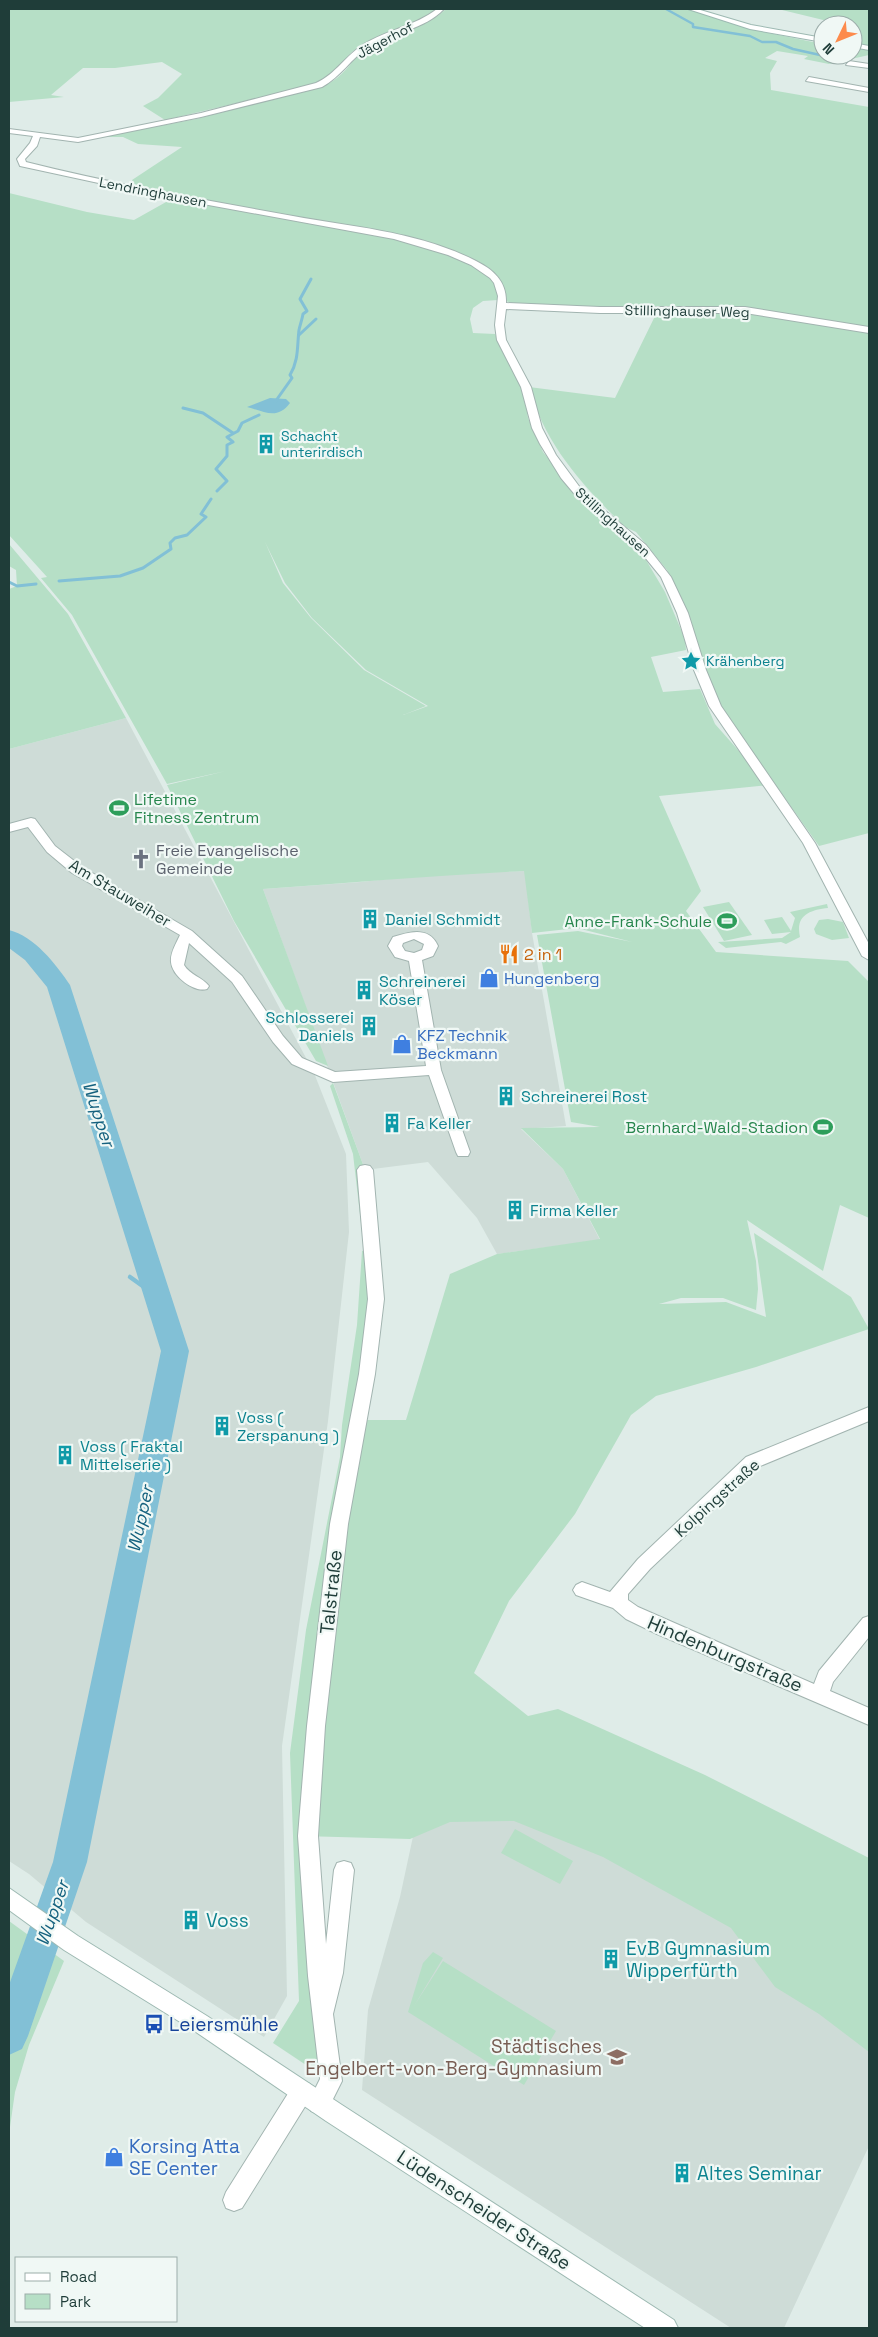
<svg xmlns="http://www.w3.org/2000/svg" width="878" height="2337" font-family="'Space Grotesk',sans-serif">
<rect width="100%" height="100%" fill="#dfece8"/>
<!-- built -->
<g fill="#cedcd7">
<polygon points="126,718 314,1073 346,1154 349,1232 328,1421 282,1746 287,1996 264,2037 86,1922 29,1874 9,1861 9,749"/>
<polygon points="525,871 532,933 566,1126 521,1129 563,1169 600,1240 497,1254 477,1218 428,1162 365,1170 263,889 361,882 425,875"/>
<polygon points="461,1785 665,1878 869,2025 869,2146 784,2328 731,2328 362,2090 368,2010 400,1897 420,1804"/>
</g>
<!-- green -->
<g fill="#b6dfc6" fill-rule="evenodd">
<path d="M9,9H437C415,31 375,32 351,53C339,65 333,77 317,84L165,120L143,106L158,98L182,74L162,62L115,68H83L51,95L64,97L9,102Z"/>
<path d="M446,9H686L764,32L813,42L823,36V55H853V25H844L778,9H869V55L829,64L804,59L808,56L777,51L765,58L777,61L770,73L771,90L869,107V833L819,846L722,710L703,669L681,600L667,570L636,532L625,527C583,486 545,445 529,387L615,398L657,312L514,304L506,301C504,266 468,259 440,248L137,188L132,180L182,147L138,144L123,137H101L196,119L323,86C346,76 347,64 364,51C386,34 424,30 446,9Z"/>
<path d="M9,193L87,212L134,220L175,197L392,238L460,258L476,266L492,279L497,290L498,300L483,301L473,308L470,319L473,333L495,334L517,378L525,398L528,418L543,452L578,496L646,560L665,592L685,639L686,650L651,657L663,692L700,689L715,724L769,785L659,796L701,891L686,911L716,952L848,961L869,982V1218L840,1205L823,1271L747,1220L756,1261L758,1289L756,1310L723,1298H681L659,1304L726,1302L766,1317L754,1233L851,1297L869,1329L756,1367L656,1396L631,1415L575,1514L509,1601L474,1673L528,1716L558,1709L705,1775L869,1858V2052L819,2014L775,1987L731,1928L603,1857L514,1821L450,1822L410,1839L302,1836L321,2066L315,2071L273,2043L299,2001L290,1753L306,1630L340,1457L342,1425L357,1325L362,1251L372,1248L359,1420H406L450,1274L497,1254L600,1239L563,1169L521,1128L600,1127L571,1122L537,935L578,931L632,942L577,928L532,933L524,871C437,875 350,883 263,889L328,1066L316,1061L234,921L167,785L226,771L167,784L72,615L41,578L47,577L9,535ZM265,542L285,583L312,618L366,670L428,706L403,715L426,706L364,670L311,618L283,583Z"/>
<polygon points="9,544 68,614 126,718 9,749 9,589 17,586 16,570 9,566"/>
<polygon points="729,902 752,935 724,941 703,907"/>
<path d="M827,904L828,908C810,910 795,915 800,937L786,944L781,942L726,948L718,942L782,938L791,932L772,934L764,920L782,917L791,931L795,918L790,912Z"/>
<polygon points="828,919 843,922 849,938 832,940 816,934 814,929 819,920"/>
<polygon points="333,1083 365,1170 371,1229 362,1232 353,1154 330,1086"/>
<polygon points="515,1829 573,1861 560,1884 501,1853"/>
<polygon points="9,1921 64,1961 29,2045 15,2092 9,2134"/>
<polygon points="433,1952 443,1958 414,2006 443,1961 556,2031 524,2085 408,2012 423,1963"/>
</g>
<!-- water -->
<path fill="#82c0d6" d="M270,398L286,399L290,403C277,420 266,412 247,407Z"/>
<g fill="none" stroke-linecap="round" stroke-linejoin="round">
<!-- stream-far2 -->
<polyline stroke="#82c0d6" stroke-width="2.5" points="666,9 693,24 693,27 750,36 762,42 776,42 793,49 847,61"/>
<!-- stream-far1 -->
<g stroke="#82c0d6" stroke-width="3">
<polyline points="299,335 316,319"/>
<path d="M275,402L292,378L290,375C299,360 297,346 299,330C300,325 302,320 303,314L307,311L300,299L311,279"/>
<polyline points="183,408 203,413 233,433"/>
<polyline points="217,491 227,481 216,469 227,456 227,445 233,442 227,437 238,431 242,423 259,415"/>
<polyline points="59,581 120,576 143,568 171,549 170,543 175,538 187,535 206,517 201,514 211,499"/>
<polyline points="9,582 17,586 36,584"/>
</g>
<!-- stream -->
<polyline stroke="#82c0d6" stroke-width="4.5" points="130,1277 158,1297"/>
<!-- river -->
<path fill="#82c0d6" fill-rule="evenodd" d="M9,930C34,936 56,964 70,985L189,1351L87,1862L28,2036L22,2049L9,2055V1985L53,1862L161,1351L47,987L25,960L9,948Z"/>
<defs>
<g id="minor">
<path d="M437,9H444C424,30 393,32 369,47C351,58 341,77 322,87L201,117L78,142L40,137L37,146L25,159L26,162C114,184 204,200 293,216C354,227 420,232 476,261C494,270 507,282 506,303L600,307H745L869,327V333L745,313H600L506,309L504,325L506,340L531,387L542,428L556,455L584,493L646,545L671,577L688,613L706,670L721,706L815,843L869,944V960L862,956L803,843L709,706L694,670L677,613L661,577L639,550L577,497L561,478L540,444L532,428L521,387L497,340L495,325L498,296L494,283L490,278L471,265L448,255L394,239L154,195L20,166L17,159L30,143L33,136L9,133V129L78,138L201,113L316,83C336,74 346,55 364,44C387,30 415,26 437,9Z"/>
<polygon points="849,61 869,64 869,68 846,65"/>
<polygon points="809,77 869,88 869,92 806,81"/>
<path d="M31,818L35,819L55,846L82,867L192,931L242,976L283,1036L302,1058L335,1072L426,1066L409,961L395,957L388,946L393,937C410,932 429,926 438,946L433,956L422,960L441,1070L470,1152L468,1156H458L456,1152L429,1075L333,1082L292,1064L273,1042L232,982L189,943L184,965C190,975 202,977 209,986L207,989C194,993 172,976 171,962C170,953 176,944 180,935L72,873L47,852L28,827L9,832V824ZM414,939L424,944L422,950L414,953L405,951L402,946L403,943Z"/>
<polygon points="365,1165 370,1166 373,1170 384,1299 375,1374 348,1524 325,1726 318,1836 326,1944 334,1870 337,1863 344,1861 351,1863 354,1870 343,1973 333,2014 342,2081 327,2111 319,2114 311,2111 309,2100 242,2208 234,2211 226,2208 223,2200 226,2192 294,2084 302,2081 310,2084 312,2095 320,2079 308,1976 298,1836 307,1726 330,1524 359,1374 368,1299 357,1170 360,1166"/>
<polygon points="869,1407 869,1421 758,1467 650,1569 628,1594 628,1600 638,1607 814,1684 819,1671 863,1618 869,1616 869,1637 833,1682 830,1691 869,1708 869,1725 657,1634 626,1619 613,1608 576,1595 573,1590 576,1585 582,1582 610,1592 638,1559 746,1457"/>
</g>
<g id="secondary">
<polygon points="688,9 697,9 751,25 823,38 823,42 750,29"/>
<polygon points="853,43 869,46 869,50 853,47"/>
<polygon points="9,1888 78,1936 207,2016 342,2105 674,2320 678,2328 645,2328 326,2121 193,2030 64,1950 9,1910"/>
</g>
</defs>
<!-- minor casing -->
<use href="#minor" stroke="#a2b4b0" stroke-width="2"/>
<!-- secondary casing -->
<use href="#secondary" stroke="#9db9b2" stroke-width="2"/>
<!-- minor -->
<use href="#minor" fill="#fff" fill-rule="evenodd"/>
<!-- secondary -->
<use href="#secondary" fill="#fff" fill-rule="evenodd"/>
</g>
<!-- icons -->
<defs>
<symbol id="building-bare" viewBox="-9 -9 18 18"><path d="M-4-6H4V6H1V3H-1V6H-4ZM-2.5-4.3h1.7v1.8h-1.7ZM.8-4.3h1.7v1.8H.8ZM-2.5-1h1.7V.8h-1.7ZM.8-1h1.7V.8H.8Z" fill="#0f9aa8" stroke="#f0f8f5" stroke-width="2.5" paint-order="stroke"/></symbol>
<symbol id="sight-bare" viewBox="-9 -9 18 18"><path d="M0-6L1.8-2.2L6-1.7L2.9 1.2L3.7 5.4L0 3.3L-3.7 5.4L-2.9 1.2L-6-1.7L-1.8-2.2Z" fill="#0f9aa8" stroke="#f0f8f5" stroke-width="2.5" paint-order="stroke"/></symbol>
<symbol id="stadium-bare" viewBox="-9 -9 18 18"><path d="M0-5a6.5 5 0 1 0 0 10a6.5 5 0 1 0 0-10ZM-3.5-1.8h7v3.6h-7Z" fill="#2e9e5b" stroke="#f0f8f5" stroke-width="2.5" paint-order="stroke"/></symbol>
<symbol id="church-bare" viewBox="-9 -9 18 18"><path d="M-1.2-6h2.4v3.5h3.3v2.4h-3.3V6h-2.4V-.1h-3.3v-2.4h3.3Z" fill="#6b7280" stroke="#f0f8f5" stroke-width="2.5" paint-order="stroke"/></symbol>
<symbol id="restaurant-bare" viewBox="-9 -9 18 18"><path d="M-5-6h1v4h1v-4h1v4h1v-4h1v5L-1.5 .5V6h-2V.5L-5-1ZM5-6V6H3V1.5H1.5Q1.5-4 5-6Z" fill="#e8710a" stroke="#f0f8f5" stroke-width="2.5" paint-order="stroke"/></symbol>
<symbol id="shop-bare" viewBox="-9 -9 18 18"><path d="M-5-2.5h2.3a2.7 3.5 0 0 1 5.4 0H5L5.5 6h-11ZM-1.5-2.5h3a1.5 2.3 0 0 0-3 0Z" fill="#3f7fe0" stroke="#f0f8f5" stroke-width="2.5" paint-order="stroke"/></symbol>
<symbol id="bus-bare" viewBox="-9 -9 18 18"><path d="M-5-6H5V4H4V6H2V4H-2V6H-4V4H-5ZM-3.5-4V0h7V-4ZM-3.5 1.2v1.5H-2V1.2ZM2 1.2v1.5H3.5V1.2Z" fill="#1a4fb4" stroke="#f0f8f5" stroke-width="2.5" paint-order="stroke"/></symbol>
<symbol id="school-bare" viewBox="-9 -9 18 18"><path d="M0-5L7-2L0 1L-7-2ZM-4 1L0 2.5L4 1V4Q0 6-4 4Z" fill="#8d6e63" stroke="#f0f8f5" stroke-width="2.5" paint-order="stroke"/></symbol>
</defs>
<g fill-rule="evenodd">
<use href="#building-bare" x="252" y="430" width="28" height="28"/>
<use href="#sight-bare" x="677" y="647" width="28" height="28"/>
<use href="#stadium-bare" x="105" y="794" width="28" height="28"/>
<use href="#church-bare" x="127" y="845" width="28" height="28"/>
<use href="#building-bare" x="356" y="905" width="28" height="28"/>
<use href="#stadium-bare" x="713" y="907" width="28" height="28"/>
<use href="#restaurant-bare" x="495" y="940" width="28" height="28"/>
<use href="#shop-bare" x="475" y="964" width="28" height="28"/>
<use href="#building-bare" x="350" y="976" width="28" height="28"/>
<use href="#building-bare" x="355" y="1012" width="28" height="28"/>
<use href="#shop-bare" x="388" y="1030" width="28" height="28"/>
<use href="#building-bare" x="492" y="1082" width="28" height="28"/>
<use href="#building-bare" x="378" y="1109" width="28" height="28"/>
<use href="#stadium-bare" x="809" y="1113" width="28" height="28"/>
<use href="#building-bare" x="501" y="1196" width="28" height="28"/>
<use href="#building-bare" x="208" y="1412" width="28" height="28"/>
<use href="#building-bare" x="51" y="1441" width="28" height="28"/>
<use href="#building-bare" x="177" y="1906" width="28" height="28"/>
<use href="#building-bare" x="597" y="1945" width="28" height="28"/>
<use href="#bus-bare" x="140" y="2010" width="28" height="28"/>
<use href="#school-bare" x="603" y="2043" width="28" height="28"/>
<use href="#shop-bare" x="100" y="2143" width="28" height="28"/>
<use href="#building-bare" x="668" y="2159" width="28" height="28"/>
</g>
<g text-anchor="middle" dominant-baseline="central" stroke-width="4.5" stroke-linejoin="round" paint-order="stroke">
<!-- far-street labels -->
<g font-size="14" fill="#1f3d39" stroke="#f0f8f5">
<text transform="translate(385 40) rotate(-28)">Jägerhof</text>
<text transform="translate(153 192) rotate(11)">Lendringhausen</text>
<text transform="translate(687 311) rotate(1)">Stillinghauser Weg</text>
<text transform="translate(613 522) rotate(42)">Stillinghausen</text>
</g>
<!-- far-culture labels -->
<g font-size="14" fill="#0d838f" stroke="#f0f8f5" text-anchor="start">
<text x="281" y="436">Schacht<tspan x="281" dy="16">unterirdisch</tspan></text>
<text x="706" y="661">Krähenberg</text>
</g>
<!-- leisure labels -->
<g font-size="16" fill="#27864d" stroke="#f0f8f5" text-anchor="end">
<text x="134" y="799" text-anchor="start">Lifetime<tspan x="134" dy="18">Fitness Zentrum</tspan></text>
<text x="712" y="921">Anne-Frank-Schule</text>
<text x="808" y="1127">Bernhard-Wald-Stadion</text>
</g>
<!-- worship labels -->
<g font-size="16" fill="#5b616d" stroke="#f0f8f5" text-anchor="start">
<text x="156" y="850">Freie Evangelische<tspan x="156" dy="18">Gemeinde</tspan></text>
</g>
<!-- street labels -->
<g font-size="16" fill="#1f3d39" stroke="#f0f8f5">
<text transform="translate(120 893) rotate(31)">Am Stauweiher</text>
<text transform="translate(717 1498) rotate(-42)">Kolpingstraße</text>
</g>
<!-- culture labels -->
<g font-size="16" fill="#0d838f" stroke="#f0f8f5" text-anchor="start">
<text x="385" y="919">Daniel Schmidt</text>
<text x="379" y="981">Schreinerei<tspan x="379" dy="18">Köser</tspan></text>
<text x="354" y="1017" text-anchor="end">Schlosserei<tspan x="354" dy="18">Daniels</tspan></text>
<text x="521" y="1096">Schreinerei Rost</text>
<text x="407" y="1123">Fa Keller</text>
<text x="530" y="1210">Firma Keller</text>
<text x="237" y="1417">Voss (<tspan x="237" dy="18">Zerspanung )</tspan></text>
<text x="80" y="1446">Voss ( Fraktal<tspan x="80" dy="18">Mittelserie )</tspan></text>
</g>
<!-- food labels -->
<g font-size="16" fill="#c56008" stroke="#f0f8f5" text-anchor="start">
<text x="524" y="954">2 in 1</text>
</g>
<!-- shop labels -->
<g font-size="16" fill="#366cbe" stroke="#f0f8f5" text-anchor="start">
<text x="504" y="978">Hungenberg</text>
<text x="417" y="1035">KFZ Technik<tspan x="417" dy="18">Beckmann</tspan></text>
</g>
<!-- water labels -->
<g font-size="18" font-style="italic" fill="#14617e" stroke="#f0f8f5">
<text transform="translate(99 1114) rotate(72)">Wupper</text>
<text transform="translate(140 1519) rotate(-78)">Wupper</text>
<text transform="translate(52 1913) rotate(-71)">Wupper</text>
</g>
<!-- near-street labels -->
<g font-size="19" fill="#1f3d39" stroke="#f0f8f5">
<text transform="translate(331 1592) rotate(-84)">Talstraße</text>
<text transform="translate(725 1654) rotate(23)">Hindenburgstraße</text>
<text transform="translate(484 2210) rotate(33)">Lüdenscheider Straße</text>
</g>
<!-- near-culture labels -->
<g font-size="19" fill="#0d838f" stroke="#f0f8f5" text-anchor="start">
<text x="206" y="1920">Voss</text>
<text x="626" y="1948">EvB Gymnasium<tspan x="626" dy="22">Wipperfürth</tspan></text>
<text x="697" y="2173">Altes Seminar</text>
</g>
<!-- near-transit labels -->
<g font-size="19" fill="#164399" stroke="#f0f8f5" text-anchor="start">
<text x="169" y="2024">Leiersmühle</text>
</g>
<!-- near-education labels -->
<g font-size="19" fill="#785e54" stroke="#f0f8f5" text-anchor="end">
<text x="602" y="2046">Städtisches<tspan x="602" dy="22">Engelbert-von-Berg-Gymnasium</tspan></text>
</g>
<!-- near-shop labels -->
<g font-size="19" fill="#366cbe" stroke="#f0f8f5" text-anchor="start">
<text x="129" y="2146">Korsing Atta<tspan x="129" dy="22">SE Center</tspan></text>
</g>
</g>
<!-- border -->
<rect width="878" height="2337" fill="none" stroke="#1f3d39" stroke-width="20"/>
<!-- legend -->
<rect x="15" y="2257" width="162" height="65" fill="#f0f8f5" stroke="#9cadaa"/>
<rect x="25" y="2273" width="25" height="8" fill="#ffffff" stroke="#9cadaa"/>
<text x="60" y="2282" font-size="15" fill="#1f3d39">Road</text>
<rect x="25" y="2294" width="25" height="15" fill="#b6dfc6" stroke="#9cadaa"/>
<text x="60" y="2307" font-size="15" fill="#1f3d39">Park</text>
<!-- north arrow -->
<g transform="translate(838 40) rotate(227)"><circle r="24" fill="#f0f8f5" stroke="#9cadaa"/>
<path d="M0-4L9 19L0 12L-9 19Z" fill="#fd8b4c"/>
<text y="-8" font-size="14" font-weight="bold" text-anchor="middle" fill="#1f3d39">N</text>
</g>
</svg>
